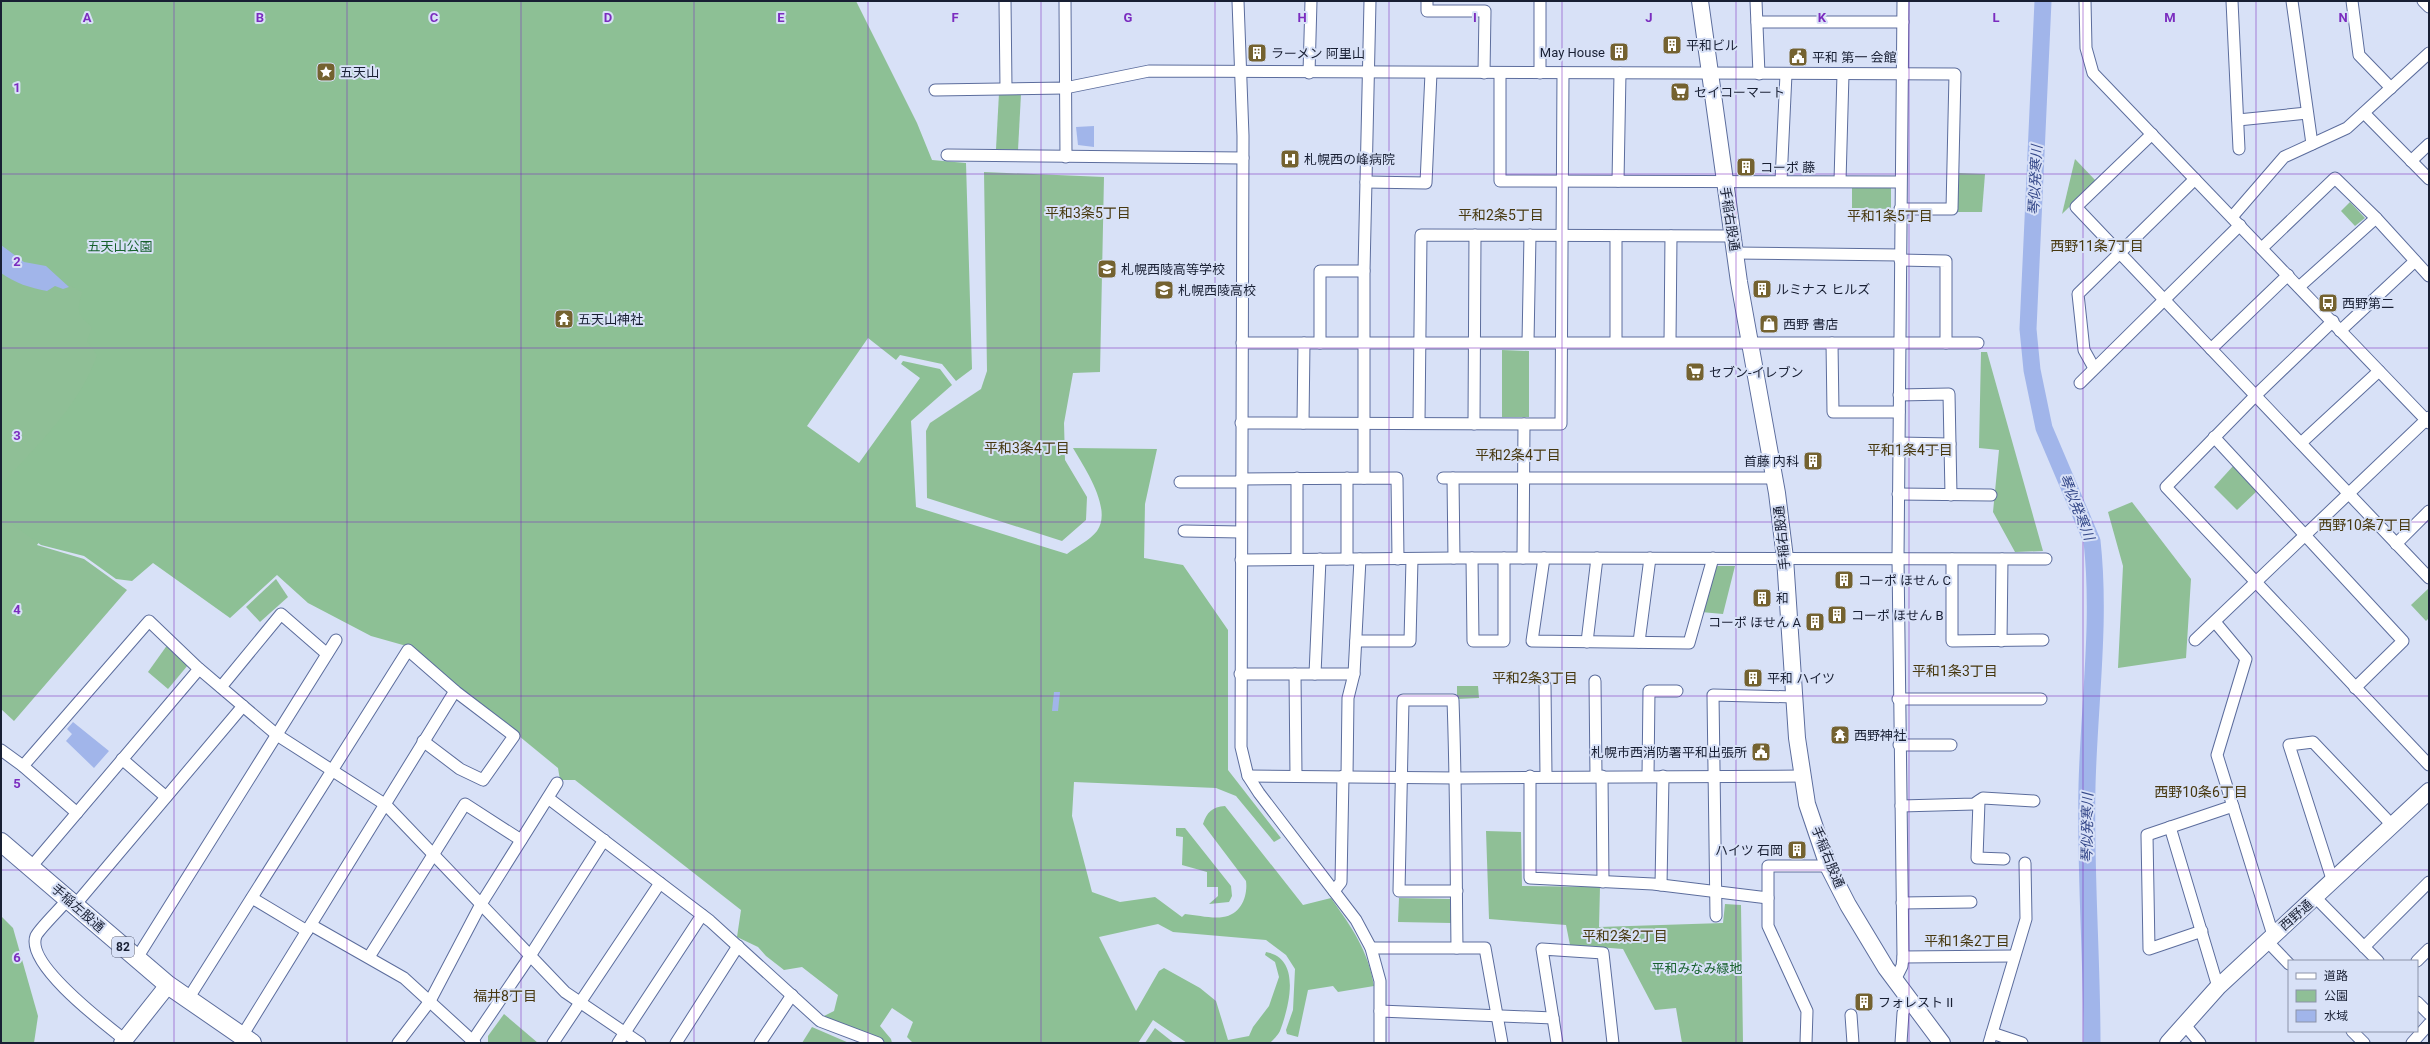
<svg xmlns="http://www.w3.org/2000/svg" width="2430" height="1044" font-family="Roboto,'Noto Sans JP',sans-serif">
<rect width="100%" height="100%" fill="#d8e1f7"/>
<!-- green -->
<g fill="#8fbf96">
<polygon points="1,1 122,430 37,545 84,559 127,590 14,721 1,709"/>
<polygon points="999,93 1021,94 1018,150 996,149"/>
<polygon points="2075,159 2096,181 2062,214"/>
<polygon points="984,172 1104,177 1100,372 1073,373 1064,423 1065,460 1087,497 1086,520 1062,541 927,498 926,431 930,423 981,389 987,371"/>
<polygon points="1959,173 1985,174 1982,212 1957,212"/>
<polygon points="1852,186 1891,187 1891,209 1852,208"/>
<polygon points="2350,202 2365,218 2355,226 2341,211"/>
<polygon points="1502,350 1529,351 1529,417 1502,417"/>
<polygon points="1981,352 1987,352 2043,551 2015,552 1993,512 1999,450 1979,448"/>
<polygon points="2234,465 2257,491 2237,510 2214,487"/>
<polygon points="2132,502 2191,579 2186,658 2118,668 2123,566 2108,512"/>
<polygon points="1715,566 1735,566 1723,614 1701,612"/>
<polygon points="276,579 288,597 260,622 246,607"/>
<polygon points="2429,588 2429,618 2426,621 2411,605"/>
<polygon points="168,644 188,665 168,689 148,672"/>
<polygon points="1457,686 1478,686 1479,698 1457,699"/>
<polygon points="1486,831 1521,832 1522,886 1600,887 1599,927 1723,923 1725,904 1741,905 1743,1043 1682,1043 1676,1008 1655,1010 1623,949 1570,945 1566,925 1489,919"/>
<polygon points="1399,898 1452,899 1451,923 1398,922"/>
<polygon points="504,1014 538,1043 488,1043 488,1036"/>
<polygon points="812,1027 849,1043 802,1043"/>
<polygon points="1155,1028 1174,1043 1145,1043"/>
</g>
<!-- forest -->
<g fill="#8dc095">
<path d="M1,1H856L917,123L932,160L966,163L972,369L956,381L942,364L900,355L896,360L868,338L807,426L859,463L920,378L901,364L903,361L940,369L952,385L911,421L916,507L1067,554C1076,547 1090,540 1097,531C1113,509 1084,467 1073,448L1157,449L1145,504L1144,558L1183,565L1228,630V770L1281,838L1274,842L1236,796L1216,788L1074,782L1072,816L1092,892L1120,902L1155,897L1182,917L1185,914C1197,915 1212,919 1223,917C1241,915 1248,896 1246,881L1203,824C1207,812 1212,807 1225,806L1303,905L1331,898C1352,928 1368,950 1374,986L1338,992L1333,986L1308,990L1298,1037L1287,1034L1286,1030L1293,1010L1295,969L1286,955L1266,940L1173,932L1158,924L1099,937L1136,1011L1159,971L1164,968L1200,988L1216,1001L1228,1040L1249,1036L1253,1027L1269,1006L1279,977L1275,962L1265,955L1266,952C1302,958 1289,1007 1280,1031C1278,1035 1273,1040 1270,1043H1187L1153,1020L1138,1043H913L907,1037L913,1022L892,1008L880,1026L891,1039L892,1043H883L822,1017L834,1011L838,995L802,967L784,970L766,956L758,947L737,937L741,910L575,780H560L558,768L410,647L371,636L308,603L277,575L230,618L153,563L132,581L116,579L84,556L41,545L3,518L1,485C37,445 79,407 97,355L87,341L92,327C76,315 77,311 82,292L43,272L1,258Z"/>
<polygon points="1176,828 1185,828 1231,886 1232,896 1229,902 1209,904 1218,896 1218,887 1207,887 1207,872 1182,865 1183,837 1176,836"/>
<polygon points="1,916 13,928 38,1016 34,1043 1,1043"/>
</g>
<!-- water -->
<g fill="#a1b5ea">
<polygon points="1094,126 1094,147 1078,145 1076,127"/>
<path d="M1,245L24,262L46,266L69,287L63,289L55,286L47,291C30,288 15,283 1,273Z"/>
<polygon points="1054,692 1060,692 1058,711 1052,711"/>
<polygon points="73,722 109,751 94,768 66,741 72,734 67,729"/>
</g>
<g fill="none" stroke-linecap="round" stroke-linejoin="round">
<!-- river -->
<path stroke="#a1b5ea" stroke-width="17" d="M2043,1L2028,329L2032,370L2044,428L2092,541C2101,622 2089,704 2087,786C2085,872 2092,957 2092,1043"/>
<defs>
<g id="street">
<polyline points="1005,1 1006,88"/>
<polyline points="1065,1 1066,157"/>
<polyline points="1238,1 1243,136 1241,747 1248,776 1259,793 1356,920 1371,948 1380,981 1380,1043"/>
<polyline points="1427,1 1427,11 1485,11 1484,73"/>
<polyline points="1756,1 1759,74"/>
<polyline points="2085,1 2086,48 2093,73 2429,423"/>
<polyline points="2232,1 2239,149"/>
<polyline points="2292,1 2312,144"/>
<polyline points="2352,1 2359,55 2391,88"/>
<polyline points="2423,1 2429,7"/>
<polyline points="1757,22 1903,22"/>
<polyline points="1309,73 1311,1"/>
<polyline points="1500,73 1500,181 1900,182"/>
<polyline points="1540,73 1540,1"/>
<polyline points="935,90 1065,88 1149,71 1955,74 1952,209 1900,209"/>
<polyline points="2364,113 2429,179"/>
<polyline points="2238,120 2307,113"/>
<polyline points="2152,134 2076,207 2429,578"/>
<polyline points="947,155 1243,158"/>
<polyline points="2411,161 2429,144"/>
<polyline points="1618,181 1620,73"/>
<polyline points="1781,181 1786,74"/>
<polyline points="1840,181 1843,74"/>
<polyline points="1366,182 1426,183 1431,73"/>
<polyline points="2232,217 2284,157 2347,128 2429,53"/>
<polyline points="1616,236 1616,342"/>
<polyline points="2262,248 2335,178 2376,218 2429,276"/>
<polyline points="1735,253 1900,255"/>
<polyline points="1900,260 1946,261 1946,343"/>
<polyline points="2299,287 2376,218"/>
<polyline points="2333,321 2256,395 2166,487 2429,765"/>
<polyline points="2340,331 2415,261"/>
<polyline points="1528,342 1530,235"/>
<polyline points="1670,342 1671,236"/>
<polyline points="1242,343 1978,343"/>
<polyline points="1320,343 1320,271 1364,271"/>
<polyline points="1832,343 1833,412 1899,412"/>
<polyline points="2211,349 2288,275"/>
<polyline points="2094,368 2084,350 2078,294 2195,179"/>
<polyline points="2080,383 2240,225"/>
<polyline points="1899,395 1949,394 1951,495"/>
<polyline points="1419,422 1421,235 1733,236"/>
<polyline points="1241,423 1561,424 1563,73"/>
<polyline points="1303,423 1304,343"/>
<polyline points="1474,424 1475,235"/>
<polyline points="2214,437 2403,641 2355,688"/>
<polyline points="1899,443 1950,444"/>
<polyline points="2301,443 2379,371"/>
<polyline points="1347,478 1347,559"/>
<polyline points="1364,478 1364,271 1370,1"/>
<polyline points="1443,478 1774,478"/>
<polyline points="1453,478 1454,558"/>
<polyline points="1241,479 1397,478 1398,559"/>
<polyline points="1180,482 1241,482"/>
<polyline points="1898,494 1991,495"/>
<polyline points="1184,531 1241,532"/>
<polyline points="2396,544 2429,511"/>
<polyline points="1472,558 1473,641 1504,641 1504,558"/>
<polyline points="1523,558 1524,424"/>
<polyline points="1544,558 1532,641 1689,643 1713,558"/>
<polyline points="1297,559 1297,478"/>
<polyline points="1952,559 1952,641 2043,640"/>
<polyline points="1241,560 1454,558 2046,559"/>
<polyline points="2215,622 2246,659 2217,755 2273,935"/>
<polyline points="2195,640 2429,417"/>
<polyline points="1356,641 1410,641 1412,559"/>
<polyline points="2001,641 2002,559"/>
<polyline points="1587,642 1597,558"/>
<polyline points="1639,642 1650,558"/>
<polyline points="1240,674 1354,674"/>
<polyline points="1295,674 1296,776"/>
<polyline points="1315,674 1320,559"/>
<polyline points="1595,681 1596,776"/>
<polyline points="1545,685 1546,776"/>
<polyline points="221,687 281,614 327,654"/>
<polyline points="1898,699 2041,699"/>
<polyline points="1899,745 1951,745"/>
<polyline points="1,750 23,766 77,813"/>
<polyline points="122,759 166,797"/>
<polyline points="23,766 149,621 197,667 277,735 386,805 565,992 640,1043"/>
<polyline points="1248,776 1456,778 1803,776"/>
<polyline points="1347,776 1348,698 1354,674 1360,559"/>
<polyline points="1530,776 1530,878 1653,884 1768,898"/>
<polyline points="1602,776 1603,882"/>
<polyline points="1648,776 1649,691 1677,691"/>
<polyline points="548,798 710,921 820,1021 878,1043"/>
<polyline points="1979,801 1977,858 2004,859"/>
<polyline points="1901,806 1974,804 1983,798 2034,801"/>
<polyline points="2170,827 2218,987"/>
<polyline points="31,867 199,669"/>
<polyline points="2333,882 2289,745 2313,742 2392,825"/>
<polyline points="1661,885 1663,776"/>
<polyline points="1334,891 1341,882 1343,776"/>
<path d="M1457,891H1399L1403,700H1453C1456,783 1456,865 1457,948"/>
<polyline points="252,898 307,931"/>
<polyline points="2316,898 2378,961"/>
<path d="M68,899C62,907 39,929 36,936C25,964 105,1024 125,1040"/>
<polyline points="1902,903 1971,902"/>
<polyline points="75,905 243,706"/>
<polyline points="1716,916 1713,695 1794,697"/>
<polyline points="311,925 404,978 475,1043"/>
<polyline points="2202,931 2149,949 2147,835 2233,806"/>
<polyline points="2267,941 2289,964"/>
<polyline points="2364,947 2429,882"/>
<polyline points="1371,948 1485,948 1502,1043"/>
<polyline points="369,957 465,804 521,840"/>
<polyline points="1903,957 2013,956"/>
<polyline points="137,958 336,640"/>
<polyline points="2417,961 2429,949"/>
<polyline points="1895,980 1902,966 1903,957 1898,559 1903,1"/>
<polyline points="188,999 408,650 455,691 514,736 483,780 460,769 423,741"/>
<polyline points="2417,1002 2429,1014"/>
<polyline points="1380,1011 1553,1018"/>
<polyline points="1851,1015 1853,1043"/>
<polyline points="2185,1025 2200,1043"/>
<polyline points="2352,1031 2364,1043"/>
<polyline points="1992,1033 2022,1043"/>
<polyline points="242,1036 455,691"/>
<polyline points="398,1043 430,1001 481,904 557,783"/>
<polyline points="471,1043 530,956 604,840"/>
<polyline points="553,1043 660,883"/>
<polyline points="618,1043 702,915"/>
<polyline points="676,1043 738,946"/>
<polyline points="760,1043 792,995"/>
<polyline points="1557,1043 1542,949 1603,953 1613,1043"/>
<polyline points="1806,1043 1807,1011 1768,926 1768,866 1828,866"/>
<polyline points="1901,1043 1903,1013 1909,998"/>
<polyline points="1989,1043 2026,919 2025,863"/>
<polyline points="2412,1043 2429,1024"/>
</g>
<g id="secondary">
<polyline points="1700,1 1739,282 1777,493 1785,558 1797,738 1807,804 1828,866 1848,905 1886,968 1942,1043"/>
<polyline points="122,1043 168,985"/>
<polyline points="2168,1043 2218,987 2429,791"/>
</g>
<polyline id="primary" points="1,842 168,985 252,1043"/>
</defs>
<!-- street casing -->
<use href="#street" stroke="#5c6d9d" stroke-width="13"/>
<!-- secondary casing -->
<use href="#secondary" stroke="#5c6d9d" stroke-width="18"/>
<!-- primary casing -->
<use href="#primary" stroke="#5c6d9d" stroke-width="20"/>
<!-- street -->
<use href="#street" stroke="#fff" stroke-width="11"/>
<!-- secondary -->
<use href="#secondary" stroke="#fff" stroke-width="16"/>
<!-- primary -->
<use href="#primary" stroke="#fff" stroke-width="18"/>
</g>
<!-- grid -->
<path fill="none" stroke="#7b2cbf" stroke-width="1" stroke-opacity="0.55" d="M174,1V1043M347,1V1043M521,1V1043M694,1V1043M868,1V1043M1041,1V1043M1215,1V1043M1389,1V1043M1562,1V1043M1736,1V1043M1909,1V1043M2083,1V1043M2256,1V1043M1,174H2429M1,348H2429M1,522H2429M1,696H2429M1,870H2429"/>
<!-- icons -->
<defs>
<symbol id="building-square" viewBox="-11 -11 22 22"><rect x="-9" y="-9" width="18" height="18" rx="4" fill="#746230" stroke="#d8e1f7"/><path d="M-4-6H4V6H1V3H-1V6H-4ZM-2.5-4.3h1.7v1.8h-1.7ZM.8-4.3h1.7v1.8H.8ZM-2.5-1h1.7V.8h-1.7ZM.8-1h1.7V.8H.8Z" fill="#fff"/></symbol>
<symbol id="civic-square" viewBox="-11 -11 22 22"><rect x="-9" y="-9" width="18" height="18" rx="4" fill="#746230" stroke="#d8e1f7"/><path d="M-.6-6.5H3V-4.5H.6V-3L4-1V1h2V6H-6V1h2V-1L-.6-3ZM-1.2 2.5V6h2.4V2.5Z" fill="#fff"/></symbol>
<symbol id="sight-square" viewBox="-11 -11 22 22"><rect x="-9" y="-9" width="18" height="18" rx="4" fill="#746230" stroke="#d8e1f7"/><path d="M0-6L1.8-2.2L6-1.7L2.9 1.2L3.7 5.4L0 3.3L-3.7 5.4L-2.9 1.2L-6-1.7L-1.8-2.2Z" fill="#fff"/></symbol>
<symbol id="supermarket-square" viewBox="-11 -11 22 22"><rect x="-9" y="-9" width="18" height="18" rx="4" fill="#746230" stroke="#d8e1f7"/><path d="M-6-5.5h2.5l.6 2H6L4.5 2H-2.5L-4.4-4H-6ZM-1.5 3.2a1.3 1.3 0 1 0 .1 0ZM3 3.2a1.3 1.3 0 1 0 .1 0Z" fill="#fff"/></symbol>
<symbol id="hospital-square" viewBox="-11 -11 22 22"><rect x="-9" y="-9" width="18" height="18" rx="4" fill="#746230" stroke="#d8e1f7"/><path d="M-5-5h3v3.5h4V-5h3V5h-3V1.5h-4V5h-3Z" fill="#fff"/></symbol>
<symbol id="school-square" viewBox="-11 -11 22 22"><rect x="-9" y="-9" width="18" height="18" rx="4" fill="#746230" stroke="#d8e1f7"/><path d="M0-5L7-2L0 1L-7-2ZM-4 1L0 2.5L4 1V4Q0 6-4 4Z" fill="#fff"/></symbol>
<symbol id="bus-square" viewBox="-11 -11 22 22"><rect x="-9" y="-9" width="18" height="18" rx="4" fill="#746230" stroke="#d8e1f7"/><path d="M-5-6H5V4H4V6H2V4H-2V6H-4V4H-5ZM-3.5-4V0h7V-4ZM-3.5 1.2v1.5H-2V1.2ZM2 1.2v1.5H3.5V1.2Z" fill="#fff"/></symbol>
<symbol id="temple-square" viewBox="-11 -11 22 22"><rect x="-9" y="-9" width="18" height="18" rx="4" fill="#746230" stroke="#d8e1f7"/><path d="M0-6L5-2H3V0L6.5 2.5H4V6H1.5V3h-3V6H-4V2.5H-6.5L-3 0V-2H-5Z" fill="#fff"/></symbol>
<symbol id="shop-square" viewBox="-11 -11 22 22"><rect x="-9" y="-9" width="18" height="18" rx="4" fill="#746230" stroke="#d8e1f7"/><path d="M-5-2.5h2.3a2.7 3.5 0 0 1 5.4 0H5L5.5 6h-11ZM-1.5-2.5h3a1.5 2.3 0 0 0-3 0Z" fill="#fff"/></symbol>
</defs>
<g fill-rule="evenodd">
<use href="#building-square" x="1661" y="34" width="22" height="22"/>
<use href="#building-square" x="1608" y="41" width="22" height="22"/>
<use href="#building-square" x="1246" y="42" width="22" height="22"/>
<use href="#civic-square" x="1787" y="46" width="22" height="22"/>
<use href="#sight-square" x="315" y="61" width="22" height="22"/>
<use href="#supermarket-square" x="1669" y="81" width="22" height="22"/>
<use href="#hospital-square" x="1279" y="148" width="22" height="22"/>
<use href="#building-square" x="1735" y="156" width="22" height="22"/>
<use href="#school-square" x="1096" y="258" width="22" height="22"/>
<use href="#building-square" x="1751" y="278" width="22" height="22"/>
<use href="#school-square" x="1153" y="279" width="22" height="22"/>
<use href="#bus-square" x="2317" y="292" width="22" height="22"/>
<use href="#temple-square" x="553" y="308" width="22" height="22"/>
<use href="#shop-square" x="1758" y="313" width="22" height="22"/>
<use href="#supermarket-square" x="1684" y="361" width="22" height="22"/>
<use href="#building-square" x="1802" y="450" width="22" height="22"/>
<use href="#building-square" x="1833" y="569" width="22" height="22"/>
<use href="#building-square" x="1751" y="587" width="22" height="22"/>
<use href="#building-square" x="1826" y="604" width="22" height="22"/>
<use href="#building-square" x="1804" y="611" width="22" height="22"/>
<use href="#building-square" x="1742" y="667" width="22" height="22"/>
<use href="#temple-square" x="1829" y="724" width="22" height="22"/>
<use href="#civic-square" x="1750" y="741" width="22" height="22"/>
<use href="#building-square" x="1786" y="839" width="22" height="22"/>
<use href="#building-square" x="1853" y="991" width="22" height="22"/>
</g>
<g text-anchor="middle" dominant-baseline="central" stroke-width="4" stroke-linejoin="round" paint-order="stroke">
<!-- shield labels -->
<rect fill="#d8e1f7" stroke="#52596e" stroke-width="1" x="112" y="937" width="22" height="20" rx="3"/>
<g font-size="12" font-weight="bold" fill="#181f33">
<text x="123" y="947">82</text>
</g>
<!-- poi labels -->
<g font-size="13" fill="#181f33" stroke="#d8e1f7" text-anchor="start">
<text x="1686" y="45">平和ビル</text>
<text x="1605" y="52" text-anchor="end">May House</text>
<text x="1271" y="53">ラーメン 阿里山</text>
<text x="1812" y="57">平和 第一 会館</text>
<text x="340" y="72">五天山</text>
<text x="1694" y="92">セイコーマート</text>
<text x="1304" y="159">札幌西の峰病院</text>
<text x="1760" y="167">コーポ 藤</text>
<text x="1121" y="269">札幌西陵高等学校</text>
<text x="1776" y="289">ルミナス ヒルズ</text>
<text x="1178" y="290">札幌西陵高校</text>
<text x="2342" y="303">西野第二</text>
<text x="578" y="319">五天山神社</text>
<text x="1783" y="324">西野 書店</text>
<text x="1709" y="372">セブン-イレブン</text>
<text x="1799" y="461" text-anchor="end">首藤 内科</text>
<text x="1858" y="580">コーポ ほせん C</text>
<text x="1776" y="598">和</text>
<text x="1851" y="615">コーポ ほせん B</text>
<text x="1801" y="622" text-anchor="end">コーポ ほせん A</text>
<text x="1767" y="678">平和 ハイツ</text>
<text x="1854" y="735">西野神社</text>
<text x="1747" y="752" text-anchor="end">札幌市西消防署平和出張所</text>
<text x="1783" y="850" text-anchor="end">ハイツ 石岡</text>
<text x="1878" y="1002">フォレスト II</text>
</g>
<!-- street labels -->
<g font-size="13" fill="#181f33" stroke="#d8e1f7">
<text transform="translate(1730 219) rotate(81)">手稲右股通</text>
<text transform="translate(1782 538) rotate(-96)">手稲右股通</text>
<text transform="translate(1828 857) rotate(68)">手稲右股通</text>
<text transform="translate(78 908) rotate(41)">手稲左股通</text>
<text transform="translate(2296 915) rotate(-41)">西野通</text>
</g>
<!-- park labels -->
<g font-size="13" fill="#17612d" stroke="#d8e1f7">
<text x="120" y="246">五天山公園</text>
<text x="1697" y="968">平和みなみ緑地</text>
</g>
<!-- water labels -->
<g font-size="14" font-style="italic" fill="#36498a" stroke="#d8e1f7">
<text transform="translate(2035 180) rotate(-87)">琴似発寒川</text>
<text transform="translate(2077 507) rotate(68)">琴似発寒川</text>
<text transform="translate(2087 828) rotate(-89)">琴似発寒川</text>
</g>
<!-- neighbourhood labels -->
<g font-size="14" fill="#47380f" stroke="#d8e1f7">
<text x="1088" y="213">平和3条5丁目</text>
<text x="1501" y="215">平和2条5丁目</text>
<text x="1890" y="216">平和1条5丁目</text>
<text x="2097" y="246">西野11条7丁目</text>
<text x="1027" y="448">平和3条4丁目</text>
<text x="1910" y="450">平和1条4丁目</text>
<text x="1518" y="455">平和2条4丁目</text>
<text x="2365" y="525">西野10条7丁目</text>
<text x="1955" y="671">平和1条3丁目</text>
<text x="1535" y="678">平和2条3丁目</text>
<text x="2201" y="792">西野10条6丁目</text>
<text x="1625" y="936">平和2条2丁目</text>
<text x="1967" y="941">平和1条2丁目</text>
<text x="505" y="996">福井8丁目</text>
</g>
</g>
<g font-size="13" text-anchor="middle" font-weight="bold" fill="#7b2cbf" stroke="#d8e1f7" stroke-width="4" stroke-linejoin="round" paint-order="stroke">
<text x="87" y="22">A</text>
<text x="260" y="22">B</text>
<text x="434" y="22">C</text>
<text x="608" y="22">D</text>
<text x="781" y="22">E</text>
<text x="955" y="22">F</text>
<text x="1128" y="22">G</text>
<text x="1302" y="22">H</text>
<text x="1475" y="22">I</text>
<text x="1649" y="22">J</text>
<text x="1822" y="22">K</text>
<text x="1996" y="22">L</text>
<text x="2170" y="22">M</text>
<text x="2343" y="22">N</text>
<text x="17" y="92">1</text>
<text x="17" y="266">2</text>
<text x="17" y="440">3</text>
<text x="17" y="614">4</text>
<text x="17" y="788">5</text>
<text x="17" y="962">6</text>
</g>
<!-- border -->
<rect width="2430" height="1044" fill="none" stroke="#181f33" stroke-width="4"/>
<!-- legend -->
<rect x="2288" y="960" width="130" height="72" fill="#d8e1f7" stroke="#8b93a9"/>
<rect x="2296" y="973" width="20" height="6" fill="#ffffff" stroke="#8b93a9"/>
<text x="2324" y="980" font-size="12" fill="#181f33">道路</text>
<rect x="2296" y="990" width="20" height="12" fill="#8fbf96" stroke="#8b93a9"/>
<text x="2324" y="1000" font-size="12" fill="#181f33">公園</text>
<rect x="2296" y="1010" width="20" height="12" fill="#a1b5ea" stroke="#8b93a9"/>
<text x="2324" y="1020" font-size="12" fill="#181f33">水域</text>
</svg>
